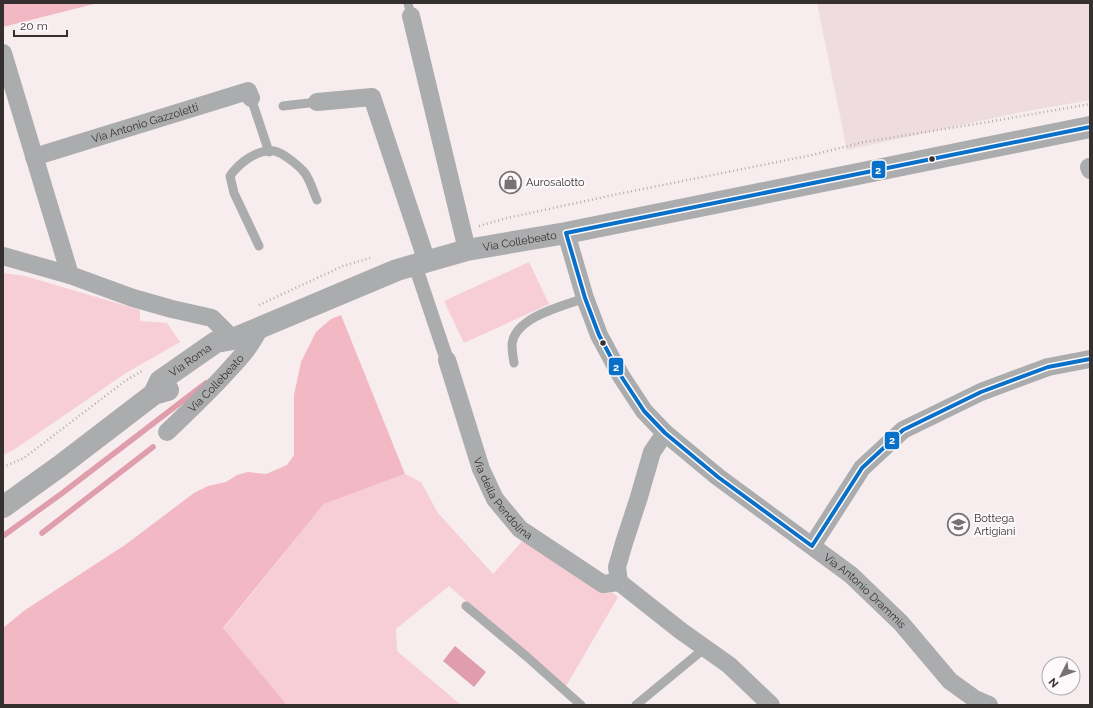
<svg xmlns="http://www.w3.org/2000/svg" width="1093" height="708" font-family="Raleway,sans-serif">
<rect width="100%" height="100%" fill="#f7ecee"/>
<!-- built -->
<polygon fill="#eedcdf" points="817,3 1090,3 1090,100 1022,112 847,150"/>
<!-- green -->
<g fill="#f8ced6">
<polygon points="529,262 549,304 464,343 444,301"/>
<polygon points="3,273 25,276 140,310 140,321 167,323 180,342 126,373 15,449 3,455"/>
<polygon points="405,474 421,482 438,513 493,574 533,529 618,597 565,688 449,586 396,629 397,651 461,705 287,705 223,629 324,504"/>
</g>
<!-- forest -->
<g fill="#f2b9c5">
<polygon points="3,3 98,3 3,27"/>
<polygon points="341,315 405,474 324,504 223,628 287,705 3,705 3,628 25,610 125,545 194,493 208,486 226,482 237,475 248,472 266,474 287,465 294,455 294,395 301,362 316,332 331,319"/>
</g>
<!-- water -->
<polygon fill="#e09dab" points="455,646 486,672 474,687 443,661"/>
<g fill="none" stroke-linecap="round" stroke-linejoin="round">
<!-- stream -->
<g stroke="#e09dab" stroke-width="5.5">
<polyline points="42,533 153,447"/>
<polyline points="3,536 61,494 206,383"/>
</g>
<!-- path -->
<g stroke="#b0aeaf" stroke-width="2.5" stroke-dasharray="1 3" stroke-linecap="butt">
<polyline points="3,4 8,3"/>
<polyline points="479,226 507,218 618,194 812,155 864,142 982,123 1090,104"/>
<polyline points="259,305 343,266 370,258"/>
<polyline points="3,467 24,458 125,381 142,371"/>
</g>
<!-- service -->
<g stroke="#abacad" stroke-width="9">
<polyline points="408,3 411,16"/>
<polyline points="251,98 269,152"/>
<polyline points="283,106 317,102"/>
<path d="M259,246L234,193L230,176C239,163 257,149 274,151C282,152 298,165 304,172C310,179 313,191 317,200"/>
<path d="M514,363C513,357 512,350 512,344C515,317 563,306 585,298"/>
<polyline points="466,606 526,656 581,705"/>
<polyline points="636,705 705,648"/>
</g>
<!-- pedestrian -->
<polyline stroke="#abacad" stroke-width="14" points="415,265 447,360"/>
<!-- minor -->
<g stroke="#abacad" stroke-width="18">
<polyline points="411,16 467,250"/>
<polyline points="3,53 70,275"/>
<polyline points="317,102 372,97 427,262"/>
<path id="s1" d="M34,157L248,91L251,98"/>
<polyline points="1089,167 1090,170"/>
<path id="s2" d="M566,233L585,298L599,335L621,376L644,411L665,433L718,477L851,575L901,623L950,681L975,699L989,705"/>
<polyline points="3,256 70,275 133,298 172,309 212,318 233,339"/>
<path id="s3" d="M447,360L481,469L495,499L520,529L603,584L619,582"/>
<path id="s4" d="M167,432C188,412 209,392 228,371C240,358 252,345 259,329"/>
<polyline points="665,433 652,452 639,497 624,543 617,567 619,582 681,631 729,665 771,705"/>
<polyline points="812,546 862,468 903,430 981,392 1048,367 1090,359"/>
</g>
<!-- tertiary -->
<g stroke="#abacad" stroke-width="22">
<path id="s5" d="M154,394L160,381L216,342L233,339L397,270L467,250L566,233L1090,127"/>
<polyline points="3,507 60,466 154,394 168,390"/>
</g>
<defs>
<polyline id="bus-1" points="1090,127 566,233 585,298 599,335 621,376 644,411 665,433 718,477 812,546 862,468 903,430 981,392 1048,367 1090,359"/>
</defs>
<!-- bus-1 casing -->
<use href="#bus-1" stroke="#fefafb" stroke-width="7"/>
<!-- bus-1 -->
<use href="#bus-1" stroke="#0970ca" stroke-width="4"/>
</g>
<!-- icons -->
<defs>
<symbol id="shop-ring" viewBox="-11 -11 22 22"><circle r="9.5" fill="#fefafb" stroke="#7a7172" stroke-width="1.5"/><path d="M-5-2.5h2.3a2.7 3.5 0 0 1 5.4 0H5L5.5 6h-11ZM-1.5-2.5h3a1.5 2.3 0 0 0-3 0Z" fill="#7a7172"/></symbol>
<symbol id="school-ring" viewBox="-11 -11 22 22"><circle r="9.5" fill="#fefafb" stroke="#7a7172" stroke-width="1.5"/><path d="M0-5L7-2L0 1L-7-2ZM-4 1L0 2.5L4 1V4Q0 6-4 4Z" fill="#7a7172"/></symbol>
</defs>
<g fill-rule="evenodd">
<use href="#shop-ring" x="498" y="170" width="25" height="25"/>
<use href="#school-ring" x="946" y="512" width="25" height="25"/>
</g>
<!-- markers -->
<g fill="#362f30" stroke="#fefafb" stroke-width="1.5">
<circle cx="932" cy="159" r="3.5"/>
<circle cx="603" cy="343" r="3.5"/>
</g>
<g text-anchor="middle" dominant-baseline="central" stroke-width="4" stroke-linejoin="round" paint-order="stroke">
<!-- street labels -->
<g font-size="11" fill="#362f30" stroke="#fefafb">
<text stroke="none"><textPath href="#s1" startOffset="116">Via Antonio Gazzoletti</textPath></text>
<text stroke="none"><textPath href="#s5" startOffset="404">Via Collebeato</textPath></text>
<text stroke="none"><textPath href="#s5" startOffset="51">Via Roma</textPath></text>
<text stroke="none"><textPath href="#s4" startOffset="69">Via Collebeato</textPath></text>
<text stroke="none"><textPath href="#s3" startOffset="151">Via della Pendolina</textPath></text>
<text stroke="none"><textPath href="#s2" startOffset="481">Via Antonio Drammis</textPath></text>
</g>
<!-- poi labels -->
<g font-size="11" fill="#362f30" stroke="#fefafb" text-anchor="start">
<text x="526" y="182">Aurosalotto</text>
<text x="974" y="518">Bottega<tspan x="974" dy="13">Artigiani</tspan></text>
</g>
</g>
<g stroke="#fefafb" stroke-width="1.5">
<rect x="871" y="160" width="15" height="19" rx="4" fill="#0970ca"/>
<rect x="608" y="357" width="16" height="19" rx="4" fill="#0970ca"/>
<rect x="884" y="431" width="16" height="19" rx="4" fill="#0970ca"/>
</g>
<g font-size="11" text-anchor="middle" font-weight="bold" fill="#fff">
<text x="878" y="174">2</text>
<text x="616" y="371">2</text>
<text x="892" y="444">2</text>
</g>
<!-- border -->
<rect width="1093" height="708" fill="none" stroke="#362f30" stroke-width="8"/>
<!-- north arrow -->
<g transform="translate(1061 676) rotate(228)"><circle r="19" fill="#fefafb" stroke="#aea9aa"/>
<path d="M0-3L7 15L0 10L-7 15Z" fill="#7a7172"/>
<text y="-6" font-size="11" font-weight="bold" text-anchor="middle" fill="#362f30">N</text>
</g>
<!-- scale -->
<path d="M14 30v6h53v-6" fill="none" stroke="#362f30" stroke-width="2"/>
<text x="20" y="30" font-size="12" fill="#362f30" stroke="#fefafb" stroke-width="3" paint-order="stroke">20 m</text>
</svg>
